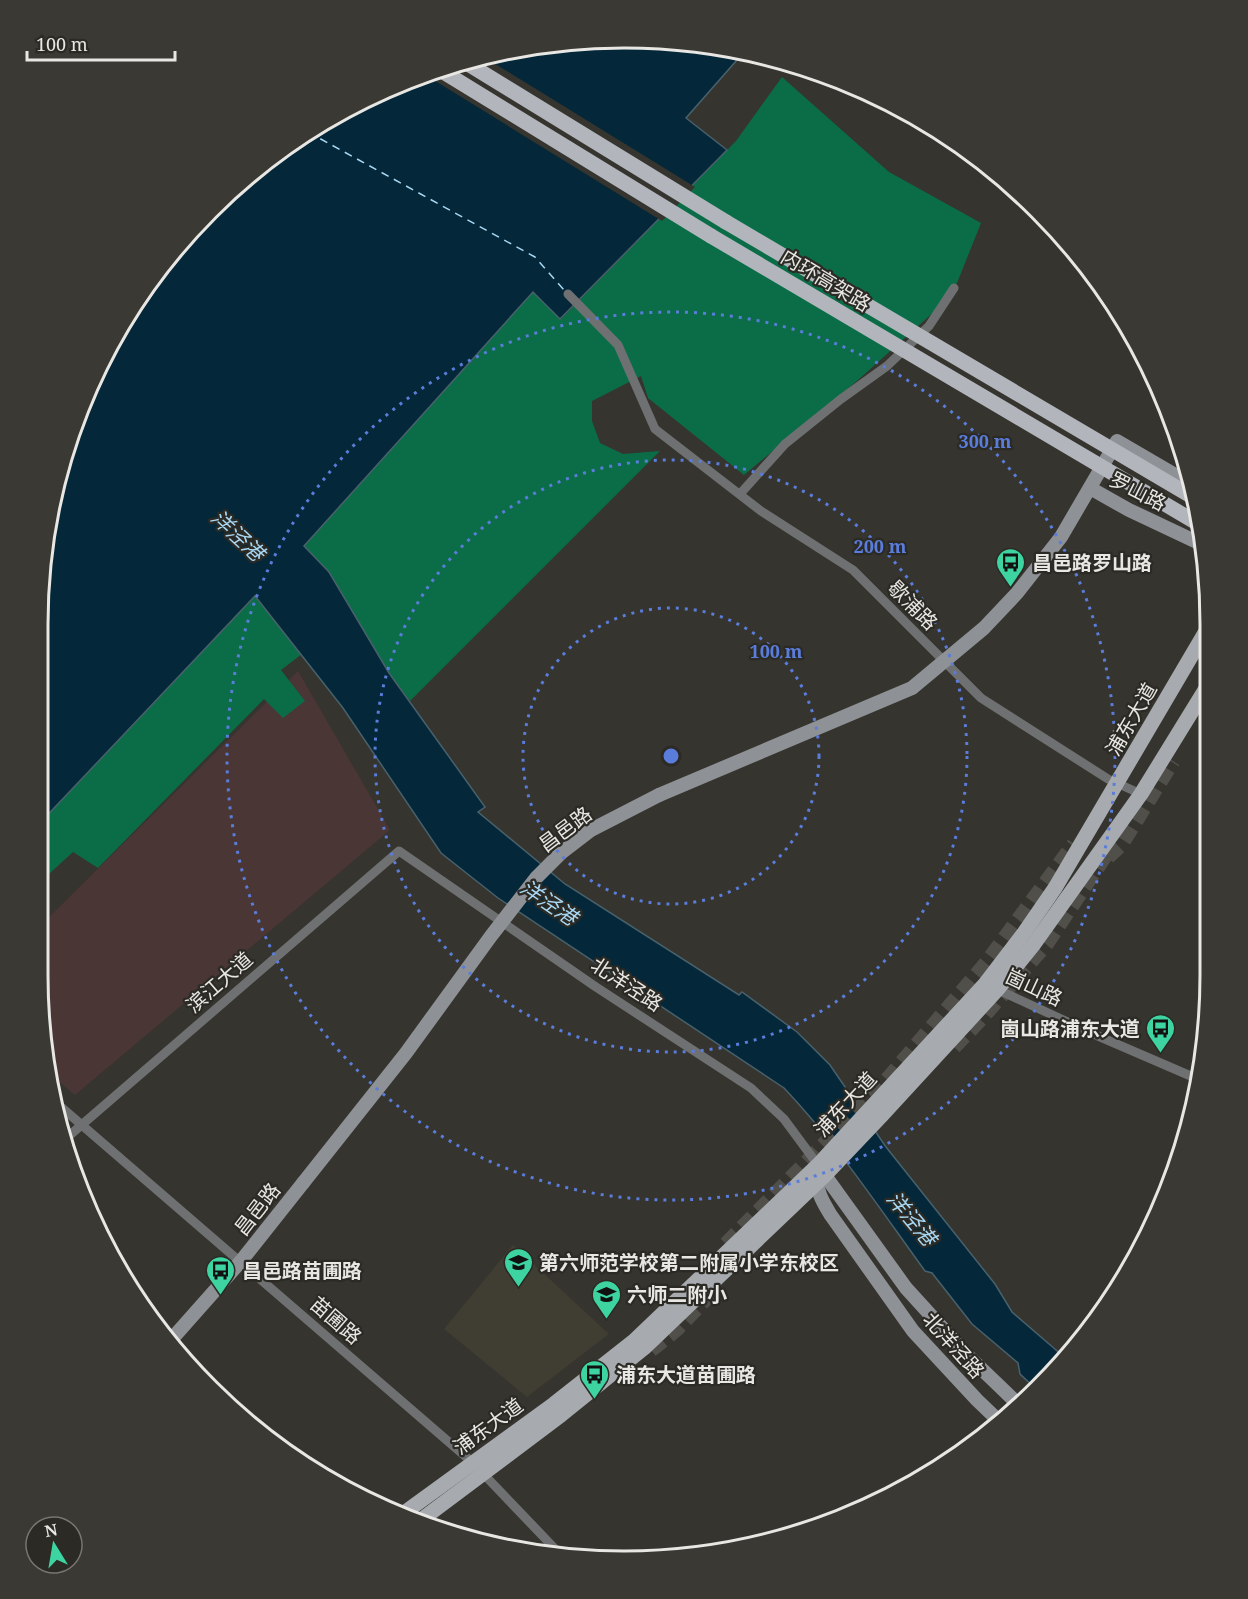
<svg xmlns="http://www.w3.org/2000/svg" width="1248" height="1599" font-family="'Noto Serif','Noto Sans SC',serif">
<rect width="100%" height="100%" fill="#36342e"/>
<!-- commercial -->
<polygon fill="#4a3634" points="298,671 390,830 75,1095 51,1075 38,975 38,928"/>
<!-- built -->
<polygon fill="#403d32" points="513,1245 609,1334 527,1397 444,1329"/>
<!-- green -->
<g fill="#0b6d47">
<polygon points="782,77 889,172 981,223 957,283 936,310 858,380 744,475 648,398 641,376 592,401 592,421 600,443 623,454 660,451 410,701 389,673 304,546 533,291 561,319 736,141"/>
<polygon points="255,596 302,654 281,670 305,701 283,718 264,699 98,868 73,852 38,884 38,825"/>
</g>
<!-- water -->
<path fill="#042839" stroke="#48616c" stroke-width="1.5" d="M662,39L744,52L686,118L727,150L560,319L533,292L304,546L329,572L389,673L485,807L478,812L565,884L739,995L742,992L797,1032L830,1065L886,1147L995,1284L1012,1312L1063,1356L1035,1388L1020,1374L1018,1363L972,1324L932,1273L925,1271C880,1209 837,1144 784,1088L498,898L441,853L343,708L255,596L38,825L39,586L69,435L116,331L159,267L238,183L330,116L435,69L547,43Z"/>
<!-- pier -->
<polygon fill="#36342e" points="484,57 695,187 662,221 424,74 435,69"/>
<g fill="none" stroke-linecap="round" stroke-linejoin="round">
<!-- ferry -->
<polyline stroke="#a8d7f3" stroke-width="1.5" stroke-dasharray="8 6" stroke-linecap="butt" points="308,132 535,257 565,291"/>
<!-- primary-tunnel -->
<g stroke="#514f49" stroke-width="15" stroke-dasharray="15 8" stroke-linecap="butt">
<polyline points="1108,857 1121,845 1173,761"/>
<polyline points="954,1047 982,1018 1047,943 1111,847"/>
<polyline points="726,1244 885,1082 987,962 1074,844"/>
<polyline points="651,1350 677,1329 718,1286"/>
</g>
<!-- minor -->
<g stroke="#6e7072" stroke-width="9">
<polyline points="568,294 618,345 655,429 761,511 853,570 981,698 1108,779 1141,794"/>
<polyline points="740,494 785,444 841,399 887,366 929,326 954,288"/>
<polyline points="994,988 1098,1036 1200,1080"/>
<polyline points="54,1101 472,1462 559,1553"/>
<polyline points="63,1141 399,851 596,987 751,1088 784,1119 818,1165"/>
</g>
<!-- secondary -->
<g stroke="#8e9195" stroke-width="14">
<polyline points="1090,488 1129,510 1201,544"/>
<polyline points="659,795 912,688 984,628 1017,593 1061,537 1117,441 1189,483"/>
<polyline points="819,1167 906,1288 966,1354 1020,1406"/>
<path d="M817,1176C816,1191 823,1202 830,1214L913,1331L977,1400L1001,1423"/>
<polyline points="171,1340 241,1261 303,1183"/>
</g>
<!-- primary -->
<g stroke="#a7abaf" stroke-width="15">
<polyline points="404,1513 554,1404 634,1341 818,1165 985,984 1024,933 1055,888 1209,626"/>
<polyline points="421,1520 561,1415 644,1348 825,1175 882,1115 997,990 1034,944 1141,794 1210,682"/>
</g>
<!-- trunk -->
<g stroke="#b2b6bc" stroke-width="15">
<polyline points="465,62 726,222"/>
<polyline points="437,68 711,236"/>
</g>
<!-- secondary-bridge -->
<polyline stroke="#8e9195" stroke-width="14" points="303,1183 406,1053 491,936 536,878 561,853 591,830 659,795"/>
<!-- trunk-bridge -->
<g stroke="#b2b6bc" stroke-width="15">
<polyline points="726,222 1191,496"/>
<polyline points="711,236 1197,523"/>
</g>
</g>
<!-- distance rings -->
<g fill="none" stroke="#5a7cdb" stroke-width="3" stroke-dasharray="3 6">
<circle cx="671" cy="756" r="148"/>
<circle cx="671" cy="756" r="296"/>
<circle cx="671" cy="756" r="444"/>
</g>
<!-- icons -->
<defs>
<symbol id="bus-pin" viewBox="-11 -11 22 30"><path d="M0 17L-7.5 6A9.5 9.5 0 1 1 7.5 6Z" fill="#3ed4a2" stroke="#2b2a25"/><path d="M-5-6H5V4H4V6H2V4H-2V6H-4V4H-5ZM-3.5-4V0h7V-4ZM-3.5 1.2v1.5H-2V1.2ZM2 1.2v1.5H3.5V1.2Z" fill="#111"/></symbol>
<symbol id="school-pin" viewBox="-11 -11 22 30"><path d="M0 17L-7.5 6A9.5 9.5 0 1 1 7.5 6Z" fill="#3ed4a2" stroke="#2b2a25"/><path d="M0-5L7-2L0 1L-7-2ZM-4 1L0 2.5L4 1V4Q0 6-4 4Z" fill="#111"/></symbol>
</defs>
<g fill-rule="evenodd">
<use href="#bus-pin" x="994" y="546" width="33" height="45"/>
<use href="#bus-pin" x="1144" y="1012" width="33" height="45"/>
<use href="#school-pin" x="502" y="1246" width="33" height="45"/>
<use href="#bus-pin" x="204" y="1254" width="33" height="45"/>
<use href="#school-pin" x="590" y="1278" width="33" height="45"/>
<use href="#bus-pin" x="578" y="1358" width="33" height="45"/>
</g>
<g text-anchor="middle" dominant-baseline="central" stroke-width="4.5" stroke-linejoin="round" paint-order="stroke">
<!-- street labels -->
<g font-size="20" fill="#e8e7e3" stroke="#2b2a25">
<text transform="translate(826 280) rotate(31)">内环高架路</text>
<text transform="translate(1138 491) rotate(27)">罗山路</text>
<text transform="translate(913 605) rotate(45)">歇浦路</text>
<text transform="translate(1131 719) rotate(-60)">浦东大道</text>
<text transform="translate(565 829) rotate(-37)">昌邑路</text>
<text transform="translate(219 982) rotate(-41)">滨江大道</text>
<text transform="translate(627 984) rotate(33)">北洋泾路</text>
<text transform="translate(1034 987) rotate(25)">崮山路</text>
<text transform="translate(845 1104) rotate(-47)">浦东大道</text>
<text transform="translate(257 1209) rotate(-52)">昌邑路</text>
<text transform="translate(336 1320) rotate(41)">苗圃路</text>
<text transform="translate(954 1345) rotate(48)">北洋泾路</text>
<text transform="translate(488 1426) rotate(-36)">浦东大道</text>
</g>
<!-- poi labels -->
<g font-size="20" font-weight="bold" fill="#e8e7e3" stroke="#2b2a25" text-anchor="start">
<text x="1032" y="562">昌邑路罗山路</text>
<text x="1140" y="1028" text-anchor="end">崮山路浦东大道</text>
<text x="539" y="1262">第六师范学校第二附属小学东校区</text>
<text x="242" y="1270">昌邑路苗圃路</text>
<text x="627" y="1294">六师二附小</text>
<text x="616" y="1374">浦东大道苗圃路</text>
</g>
<!-- water labels -->
<g font-size="21" font-style="italic" fill="#a8d7f3" stroke="#2b2a25">
<text transform="translate(238 535) rotate(43)">洋泾港</text>
<text transform="translate(549 902) rotate(34)">洋泾港</text>
<text transform="translate(912 1218) rotate(50)">洋泾港</text>
</g>
</g>
<!-- crop -->
<path d="M0 0H1248V1599H0ZM624 48H624A576 576 0 0 1 1200 624V975A576 576 0 0 1 624 1551H624A576 576 0 0 1 48 975V624A576 576 0 0 1 624 48Z" fill="#3a3934" fill-rule="evenodd"/>
<path fill="none" stroke="#e8e7e3" stroke-width="3" d="M624 48H624A576 576 0 0 1 1200 624V975A576 576 0 0 1 624 1551H624A576 576 0 0 1 48 975V624A576 576 0 0 1 624 48Z"/>
<circle cx="671" cy="756" r="9" fill="#5a7cdb" stroke="#2b2a25" stroke-width="3"/>
<g font-size="18" text-anchor="middle" font-weight="bold" fill="#5a7cdb" stroke="#2b2a25" stroke-width="4.5" stroke-linejoin="round" paint-order="stroke">
<text x="985" y="448">300 m</text>
<text x="880" y="553">200 m</text>
<text x="776" y="658">100 m</text>
</g>
<!-- north arrow -->
<g transform="translate(54 1545) rotate(349)"><circle r="28" fill="#2b2a25" stroke="#777671" stroke-width="1.5"/>
<path d="M0-4.5L10 22L0 15L-10 22Z" fill="#3ed4a2"/>
<text y="-9" font-size="16" font-weight="bold" text-anchor="middle" fill="#e8e7e3">N</text>
</g>
<!-- scale -->
<path d="M27 51v9h148v-9" fill="none" stroke="#e8e7e3" stroke-width="3"/>
<text x="36" y="51" font-size="18" fill="#e8e7e3" stroke="#2b2a25" stroke-width="4.5" paint-order="stroke">100 m</text>
</svg>
